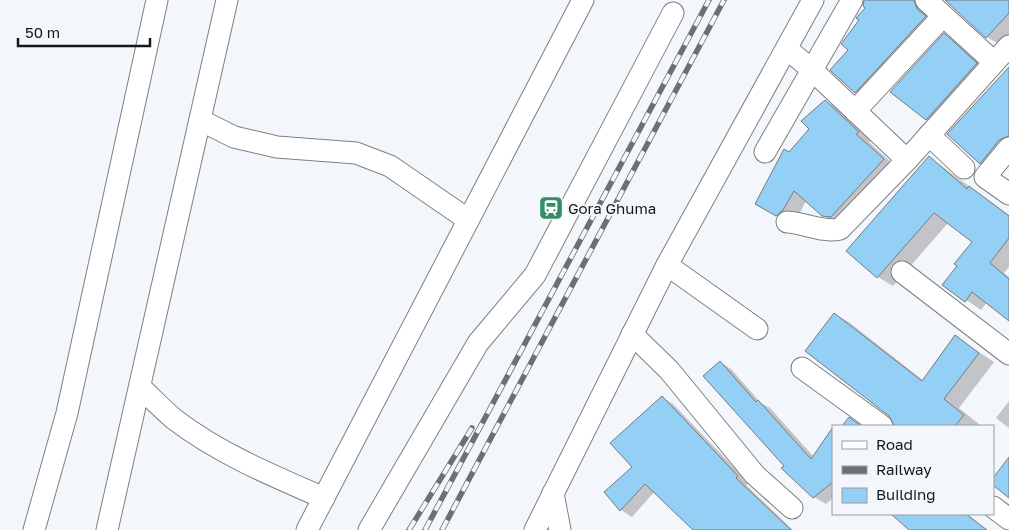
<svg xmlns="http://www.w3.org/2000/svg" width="1009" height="530" font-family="'Golos Text',sans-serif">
<rect width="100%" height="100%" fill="#f3f6fa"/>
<!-- shadow -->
<g fill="#0003">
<polygon points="869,0 930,0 938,25 869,100 855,92 850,50"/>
<polygon points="946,0 1009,0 1009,41 1000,45 987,37"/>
<polygon points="944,35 953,40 985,69 935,125 926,119"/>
<polygon points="1009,69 1009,153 993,170 980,163"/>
<polygon points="825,101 839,109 871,140 869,142 896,167 836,223 823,215 806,201 797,218 790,223 756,204 790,153 811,128"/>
<polygon points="929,157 1009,215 1009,267 1004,273 1009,277 1009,319 987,302 981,310 944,285 973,242 948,223 893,286 878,277 848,251"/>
<polygon points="835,314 850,323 924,381 956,337 994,362 959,408 979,424 977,426 905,426 807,350"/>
<polygon points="720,362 731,369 761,403 770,408 814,457 833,436 833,498 826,504 814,497 783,468 785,466"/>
<polygon points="662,397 673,404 749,483 746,485 793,530 695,530 655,491 632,517 621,510 606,492 634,467"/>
<polygon points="1009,401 1009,428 996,418"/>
<polygon points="892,514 967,514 987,530 913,530"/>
</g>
<!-- building -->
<g fill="#94cff6" stroke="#777b7e">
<polygon points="864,0 914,0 917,9 926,16 855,93 830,70 848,50 841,44 859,20 856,18 865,8 863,6"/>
<polygon points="945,0 1009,0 1009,13 986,38"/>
<polygon points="944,33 977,63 926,120 890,92"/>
<polygon points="1009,67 1009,136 999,140 980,164 947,134"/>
<polygon points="825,100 859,132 856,134 884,159 831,217 822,216 794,191 783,210 776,216 755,204 784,149 789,152 809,129 801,121"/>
<polygon points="929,156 967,189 969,186 1009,216 1009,238 990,263 1009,279 1009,321 972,292 965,302 942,285 957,266 954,264 972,242 934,213 877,278 846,251"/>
<polygon points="834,313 922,381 955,335 979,353 944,399 964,415 955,426 894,426 889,416 805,351"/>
<polygon points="720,361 756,402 758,400 811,459 833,427 833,482 813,498 781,468 784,466 703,376"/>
<polygon points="662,396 738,476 736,478 791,530 693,530 645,484 620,511 604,492 632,467 610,443"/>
<polygon points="849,417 861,426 842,426"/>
<polygon points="1009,457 1009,498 993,485 993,478"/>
<polygon points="891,514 966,514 987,530 909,530"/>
</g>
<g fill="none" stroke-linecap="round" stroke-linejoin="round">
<defs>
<g id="minor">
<polyline points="926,0 994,62"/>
<polyline points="787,49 811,69 907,160"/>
<polyline points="855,111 943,16"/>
<polyline points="200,120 234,137 277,147 356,153 390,166 467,219"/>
<polyline points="929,135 964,168"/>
<polyline points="1009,148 985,177 1009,194"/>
<polyline points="765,152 852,0"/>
<path d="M787,222C805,223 823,233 840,229L907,160L1009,46"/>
<polyline points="667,265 757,329"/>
<polyline points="902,272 1009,354"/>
<polyline points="632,334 669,370 755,475 792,508"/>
<polyline points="802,368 882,426"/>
<path d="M140,387C152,398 162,409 174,419C218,453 273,476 324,498"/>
<polyline points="553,493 560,530"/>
<polyline points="993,507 1009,519"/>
<polyline points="34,530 67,413 157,0"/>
<polyline points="107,530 227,0"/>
<polyline points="307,530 583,0"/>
<polyline points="369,530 478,343 535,275 673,13"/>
<polyline points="535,530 667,265 813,0"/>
</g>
</defs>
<!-- minor casing -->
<use href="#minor" stroke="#7d8083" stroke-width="23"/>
<!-- minor -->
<use href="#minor" stroke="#fff" stroke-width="21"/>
<defs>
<g id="rail">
<polyline points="409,530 472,428"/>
<polyline points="425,530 709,0"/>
<polyline points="442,530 724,0"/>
</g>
</defs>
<!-- rail casing -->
<use href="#rail" stroke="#6d6f71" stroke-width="5.5"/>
<!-- rail -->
<use href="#rail" stroke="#f3f6fa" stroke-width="4" stroke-dasharray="11" stroke-linecap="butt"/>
</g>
<!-- icons -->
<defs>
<symbol id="station-square" viewBox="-11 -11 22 22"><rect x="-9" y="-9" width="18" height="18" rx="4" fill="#338e65" stroke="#f3f6fa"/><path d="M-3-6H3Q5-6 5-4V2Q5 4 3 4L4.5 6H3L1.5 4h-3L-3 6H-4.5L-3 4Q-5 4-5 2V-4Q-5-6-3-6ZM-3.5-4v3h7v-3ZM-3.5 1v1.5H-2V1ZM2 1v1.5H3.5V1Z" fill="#fff"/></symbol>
</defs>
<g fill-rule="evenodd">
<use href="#station-square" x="537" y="194" width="28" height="28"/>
</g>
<g text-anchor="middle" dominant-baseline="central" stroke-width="4" stroke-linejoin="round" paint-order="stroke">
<!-- poi labels -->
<g font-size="15" fill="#171819" stroke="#f3f6fa" text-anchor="start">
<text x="568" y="208">Gora Ghuma</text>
</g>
</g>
<!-- legend -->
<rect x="832" y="425" width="162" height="90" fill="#f3f6fa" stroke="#9b9da0"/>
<rect x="842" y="441" width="25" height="8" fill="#ffffff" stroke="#9b9da0"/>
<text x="876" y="450" font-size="15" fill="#171819">Road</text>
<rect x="842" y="466" width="25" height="8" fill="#6d6f71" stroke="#9b9da0"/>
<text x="876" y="475" font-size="15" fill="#171819">Railway</text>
<rect x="842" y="488" width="25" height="15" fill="#94cff6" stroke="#9b9da0"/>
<text x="876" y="500" font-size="15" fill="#171819">Building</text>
<!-- scale -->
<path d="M18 38v8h132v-8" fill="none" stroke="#171819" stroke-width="2.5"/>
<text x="25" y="38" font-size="15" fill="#171819" stroke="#f3f6fa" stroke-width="4" paint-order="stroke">50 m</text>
</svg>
